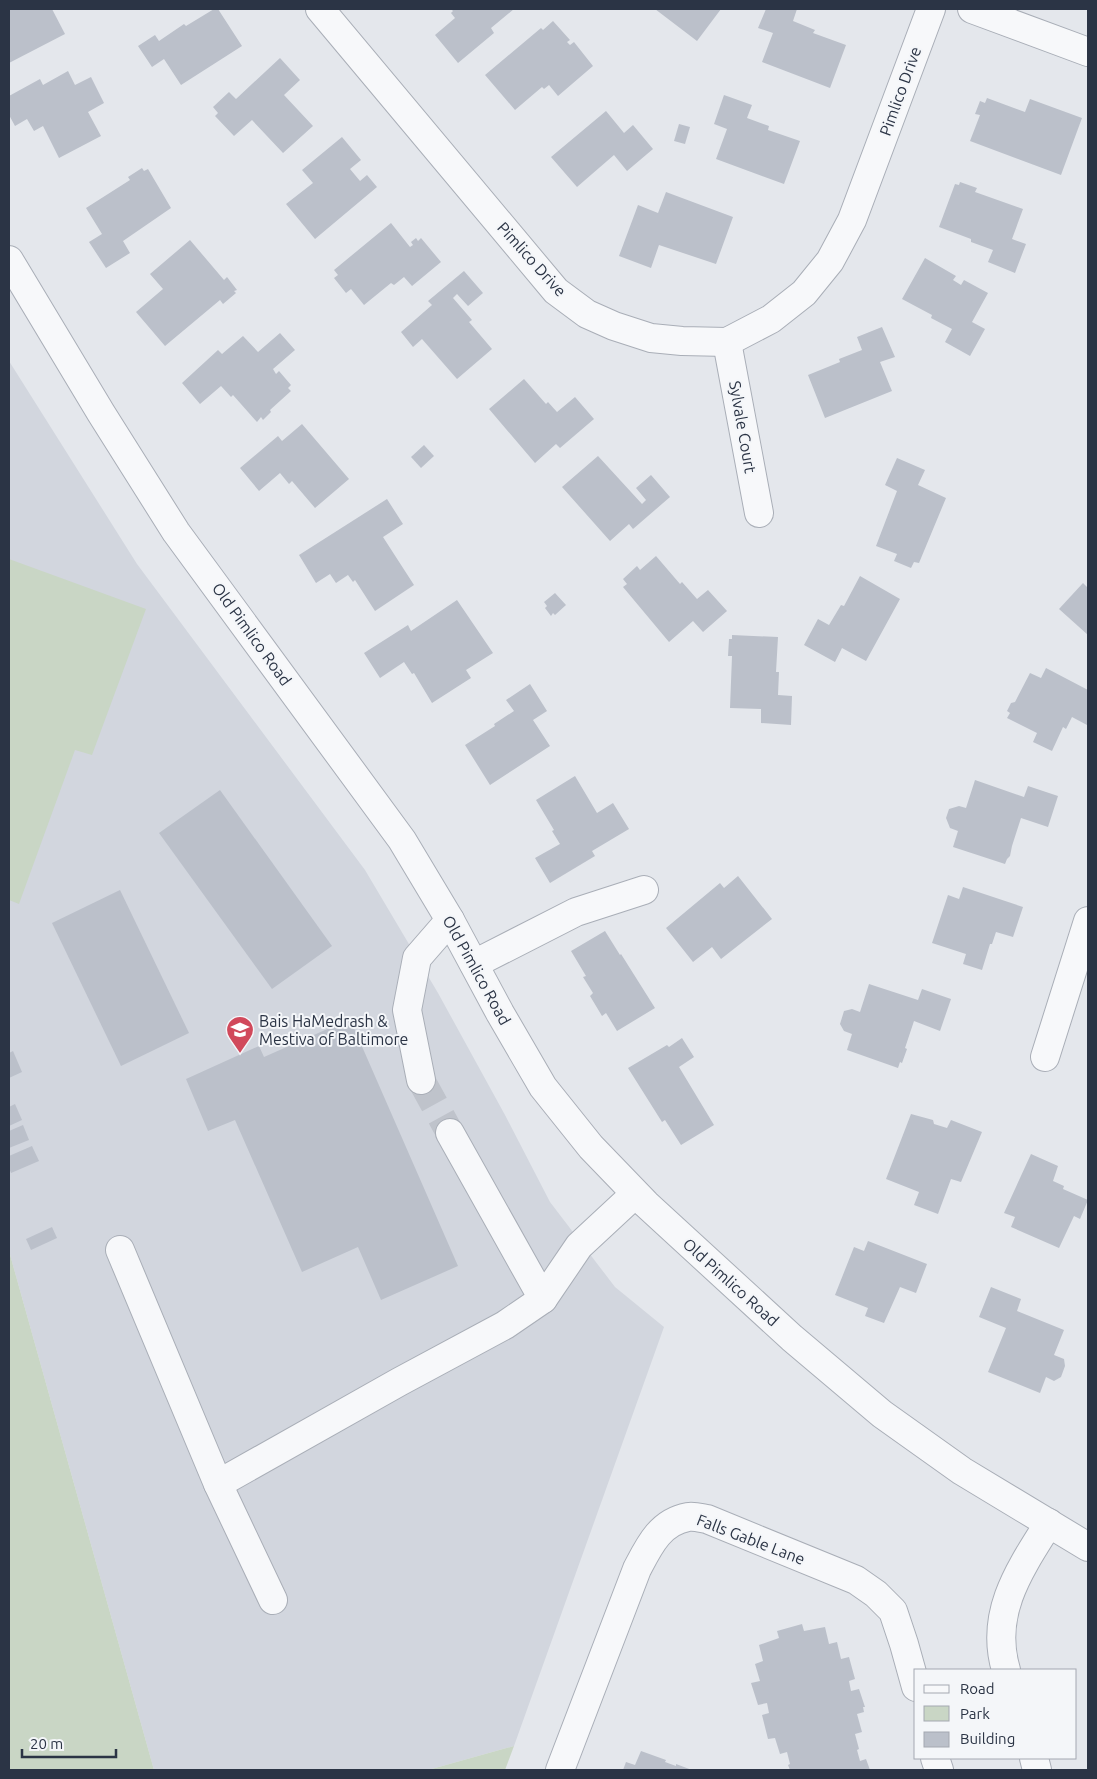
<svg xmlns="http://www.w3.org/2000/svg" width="1097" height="1779" font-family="Ubuntu,sans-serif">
<rect width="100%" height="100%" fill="#e4e7ec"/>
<!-- built -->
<polygon fill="#d2d6de" points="9,361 137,564 365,870 438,993 505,1115 550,1202 615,1287 664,1327 514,1746 428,1770 154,1770 9,1251"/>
<!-- green -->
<g fill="#c9d6c5">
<polygon points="9,559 146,609 92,755 75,750 19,904 9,900"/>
<polygon points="9,1251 154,1770 9,1770"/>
<polygon points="514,1746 505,1770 428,1770"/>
</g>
<!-- building -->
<g fill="#bbc0ca">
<polygon points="9,9 52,9 65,34 9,63"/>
<polygon points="214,9 218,9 242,46 181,85 164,59 152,67 138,46 155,35 159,41 184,24 186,26"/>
<polygon points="451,9 514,9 491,28 494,33 458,63 435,35 455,18 451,13 453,11"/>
<polygon points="655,9 721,9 697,41"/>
<polygon points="766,9 797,9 793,21 815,30 813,33 846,45 830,88 762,62 773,33 758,28"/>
<polygon points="553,21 570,40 567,42 570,45 574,42 593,66 558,96 549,85 544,89 542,87 515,110 485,75 541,28 543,30"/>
<polygon points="280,58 300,80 284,95 313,126 283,153 252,120 234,136 215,116 218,113 213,107 229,92 236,99"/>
<polygon points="68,71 75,85 91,77 104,103 88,112 101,136 59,158 43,126 34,131 27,119 15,126 9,115 9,96 40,79 43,85"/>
<polygon points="724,95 752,105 747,118 769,126 768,130 800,141 784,184 716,159 727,129 714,124"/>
<polygon points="987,98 1025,112 1030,99 1082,118 1061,175 970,141 980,115 975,114 980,101 985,103"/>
<polygon points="606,111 624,133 633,125 653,149 627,171 614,155 577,187 551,157"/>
<polygon points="679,124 690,127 685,144 674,141"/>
<polygon points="342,137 361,160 350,169 360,181 367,175 377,187 315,239 286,204 313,183 302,170"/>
<polygon points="142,168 144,171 148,169 171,208 123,241 130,253 106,268 89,242 102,234 86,208 130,180 128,177"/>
<polygon points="960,182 977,188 975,192 1023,209 1012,239 1026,244 1015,273 988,262 993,250 971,242 971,239 939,227 955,184 959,185"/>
<polygon points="666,192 733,217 716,264 659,245 651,268 619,256 638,205 658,213"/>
<polygon points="391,223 410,247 413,245 411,242 416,238 418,241 421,238 441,262 412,286 404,277 394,285 391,283 364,305 351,289 346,293 334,278 338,275 334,270"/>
<polygon points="190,240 224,280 227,277 237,290 234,291 236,293 223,304 220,300 165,346 136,312 163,289 150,274"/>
<polygon points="925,258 956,276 953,280 961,285 964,280 988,293 972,322 985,329 970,356 945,342 952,329 931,318 932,315 902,299"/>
<polygon points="464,271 483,293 468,306 457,294 453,298 472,320 469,322 492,349 457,379 422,339 413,347 401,332 432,305 428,301"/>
<polygon points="882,327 895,357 880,362 892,391 825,418 808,375 840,362 839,359 862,350 857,337"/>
<polygon points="280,333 295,350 273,369 276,374 279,371 291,385 288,388 291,391 270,410 271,412 263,420 261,417 257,422 233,395 231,397 221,386 200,404 182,383 218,350 222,354 243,336 258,352"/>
<polygon points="524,379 546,404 548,402 557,412 575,397 594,419 560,448 556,444 535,463 489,409"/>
<polygon points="302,424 349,479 315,508 292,481 289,484 280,473 259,491 240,468 278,436 282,441"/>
<polygon points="424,445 434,456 421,468 411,457"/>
<polygon points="598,456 642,504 646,500 636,488 651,475 670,497 633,529 629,524 610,541 562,487"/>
<polygon points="897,458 925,470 918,485 946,498 919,563 914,562 911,568 894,561 897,554 876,546 897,491 885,485"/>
<polygon points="387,499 403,524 383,537 414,585 375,611 355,580 353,582 348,575 336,583 330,574 316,583 299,555"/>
<polygon points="656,556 680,584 682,582 697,599 708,590 727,611 703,632 693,621 669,642 623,587 627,584 623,579 637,566 640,570"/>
<polygon points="860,576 900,599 866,661 842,648 835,662 804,645 818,619 829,625 841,605 844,606"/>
<polygon points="1083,583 1088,588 1088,635 1059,609"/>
<polygon points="555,593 566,605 555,615 553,613 551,616 545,608 547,606 544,602"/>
<polygon points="457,600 493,653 466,670 471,678 432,703 414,673 412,674 404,662 380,678 364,653 408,625 411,631"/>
<polygon points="732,635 778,637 776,672 779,672 778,695 792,696 791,725 761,723 761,709 730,708 732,656 728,656 729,639 732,639"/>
<polygon points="1046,668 1088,690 1087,725 1072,717 1066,729 1063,727 1052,751 1033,742 1037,733 1007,718 1010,713 1007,711 1011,703 1015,702 1030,673 1041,678"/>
<polygon points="530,684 547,711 533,720 550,746 490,785 465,745 495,726 494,724 514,711 506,700"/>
<polygon points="575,776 597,813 613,803 629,829 592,851 595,856 550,883 535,858 560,844 552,831 554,830 536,800"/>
<polygon points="975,780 1024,797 1028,786 1058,796 1048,827 1021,818 1012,846 1010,856 1007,859 1005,864 953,847 958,831 950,828 946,818 949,809 959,806 966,808"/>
<polygon points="220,790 332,946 272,989 159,833"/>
<polygon points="738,876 772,919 721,959 712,947 693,962 666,928 720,883 724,888"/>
<polygon points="963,887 1023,907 1013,937 996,932 992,944 990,944 982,970 963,964 966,954 932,943 948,895 959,899"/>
<polygon points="120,890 189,1033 121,1066 52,923"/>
<polygon points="605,931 620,955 621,954 655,1008 617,1031 606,1013 602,1016 590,996 593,993 583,977 586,976 571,951"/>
<polygon points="869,984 918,1000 922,989 951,999 940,1031 914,1021 905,1048 907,1049 902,1063 900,1062 898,1068 847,1050 852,1034 844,1031 840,1024 844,1011 852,1009 860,1012"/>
<polygon points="350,1019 458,1266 381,1300 358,1247 302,1272 235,1120 208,1131 186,1079 259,1046 264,1057"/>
<polygon points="682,1038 694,1057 679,1067 714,1125 681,1145 665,1120 662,1122 628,1068 667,1045 669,1047"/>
<polygon points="13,1051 22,1072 9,1078 9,1053"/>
<polygon points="15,1104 22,1120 9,1126 9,1107"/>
<polygon points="911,1114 933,1120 934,1124 947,1128 951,1120 982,1132 961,1182 951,1179 938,1214 914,1205 919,1192 886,1179"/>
<polygon points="23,1125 29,1140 9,1148 9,1131"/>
<polygon points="32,1146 39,1161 11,1173 9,1168 9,1156"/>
<polygon points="1031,1154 1058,1166 1053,1181 1064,1186 1063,1189 1088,1200 1080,1219 1074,1216 1059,1248 1011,1227 1015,1217 1004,1213"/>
<polygon points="52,1227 57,1238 31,1250 26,1239"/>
<polygon points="868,1241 927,1264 916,1293 900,1287 884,1323 865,1316 868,1308 835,1295 854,1247 864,1251"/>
<polygon points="991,1287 1021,1299 1017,1311 1064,1330 1054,1355 1064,1359 1065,1366 1061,1377 1054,1381 1046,1377 1040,1393 988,1372 1006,1328 979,1317"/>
<polygon points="802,1624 804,1631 825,1627 829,1644 837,1642 841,1659 849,1657 855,1679 849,1681 851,1691 859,1689 865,1707 863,1707 864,1712 857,1714 862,1732 855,1734 859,1749 857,1750 860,1761 866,1759 870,1770 790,1770 788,1765 790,1764 787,1752 780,1754 775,1738 768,1739 762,1715 769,1713 767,1703 758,1705 751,1683 760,1681 755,1664 763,1661 759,1645 779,1638 777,1631"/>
<polygon points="641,1751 666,1760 665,1762 676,1766 676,1764 692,1770 623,1770 626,1762 635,1765"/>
</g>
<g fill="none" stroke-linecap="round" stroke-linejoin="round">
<!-- minor-tunnel -->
<polyline stroke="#bfc3cb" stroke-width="28" stroke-dasharray="28 14" stroke-linecap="butt" points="421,1080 450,1133"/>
<defs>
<g id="minor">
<polyline points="320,9 556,291 587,314 614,326 651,338 682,341 727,342 771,319 804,293 830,261 852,220 931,9"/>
<polyline points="972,9 1088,52"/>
<polyline points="9,260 101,413 176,532 402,840 450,920 500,1013 543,1087 591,1147 646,1204 792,1338 882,1414 962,1471 1088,1547"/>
<polyline points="727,342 759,513"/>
<polyline points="474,964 576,912 644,890"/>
<polyline points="1045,1057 1088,921"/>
<polyline points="421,1080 407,1010 417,958 450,920"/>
<polyline points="450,1133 543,1299"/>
<polyline points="120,1250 218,1484 273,1600"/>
<polyline points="218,1484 399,1382 505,1325 543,1299 579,1246 635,1194"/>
<path d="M1006,1670C989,1613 1020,1569 1049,1523"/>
<polyline points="935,1758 939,1770"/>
<polyline points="1034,1758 1037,1770"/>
<path d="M560,1770L637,1569C649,1546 660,1522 688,1517C694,1516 701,1518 707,1519L856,1580L876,1594L893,1611L904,1644L916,1687"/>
</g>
</defs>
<!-- minor casing -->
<use href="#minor" stroke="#a9aeb7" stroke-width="30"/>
<!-- minor -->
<use href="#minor" stroke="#f7f8fa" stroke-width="28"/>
</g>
<!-- icons -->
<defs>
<symbol id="school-pin" viewBox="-11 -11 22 30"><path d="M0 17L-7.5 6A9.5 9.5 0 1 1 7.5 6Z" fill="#d1495b" stroke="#f4f6f9"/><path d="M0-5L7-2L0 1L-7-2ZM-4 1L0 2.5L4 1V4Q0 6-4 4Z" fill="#fff"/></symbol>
</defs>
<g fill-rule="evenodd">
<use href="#school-pin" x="224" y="1014" width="32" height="43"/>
</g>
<g text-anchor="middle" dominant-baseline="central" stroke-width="4" stroke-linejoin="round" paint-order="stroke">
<!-- street labels -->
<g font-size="16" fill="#2b3445" stroke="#f4f6f9">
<text transform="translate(900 91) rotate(-70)">Pimlico Drive</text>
<text transform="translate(532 259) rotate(48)">Pimlico Drive</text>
<text transform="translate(743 427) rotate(80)">Sylvale Court</text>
<text transform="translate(252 634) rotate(54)">Old Pimlico Road</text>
<text transform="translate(477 970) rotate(61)">Old Pimlico Road</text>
<text transform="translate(731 1282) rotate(42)">Old Pimlico Road</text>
<text transform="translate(751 1539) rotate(21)">Falls Gable Lane</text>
</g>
<!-- poi labels -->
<g font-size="16" fill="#2b3445" stroke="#f4f6f9" text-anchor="start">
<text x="259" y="1021">Bais HaMedrash &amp;<tspan x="259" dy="18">Mestiva of Baltimore</tspan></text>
</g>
</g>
<!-- border -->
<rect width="1097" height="1779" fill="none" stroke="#2b3445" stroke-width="20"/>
<!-- legend -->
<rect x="914" y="1669" width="162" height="90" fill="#f4f6f9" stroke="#a4a8b1"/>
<rect x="924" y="1685" width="25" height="8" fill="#f7f8fa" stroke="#a4a8b1"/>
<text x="960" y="1694" font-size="15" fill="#2b3445">Road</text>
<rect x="924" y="1706" width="25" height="15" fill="#c9d6c5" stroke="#a4a8b1"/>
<text x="960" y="1719" font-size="15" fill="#2b3445">Park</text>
<rect x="924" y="1732" width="25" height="15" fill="#bbc0ca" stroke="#a4a8b1"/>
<text x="960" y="1744" font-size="15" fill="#2b3445">Building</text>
<!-- scale -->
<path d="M22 1749v8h94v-8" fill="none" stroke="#2b3445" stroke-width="2.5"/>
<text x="30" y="1749" font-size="15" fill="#2b3445" stroke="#f4f6f9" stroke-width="4" paint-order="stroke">20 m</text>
</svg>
